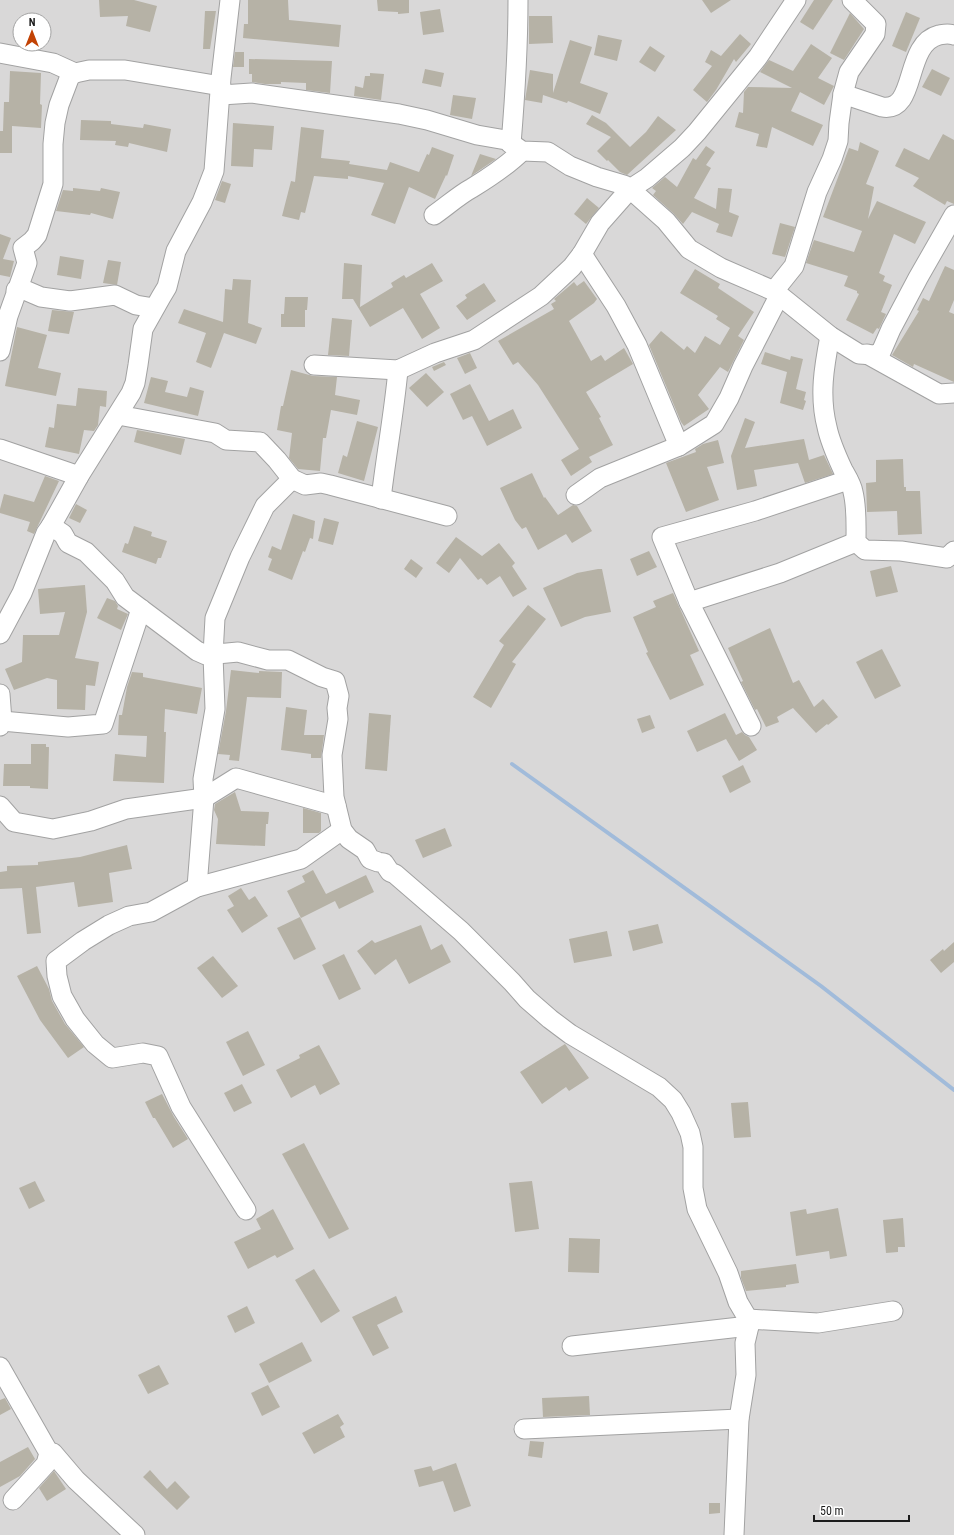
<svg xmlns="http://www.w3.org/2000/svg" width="954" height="1535" font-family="'Roboto Condensed',sans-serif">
<rect width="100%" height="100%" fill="#edece1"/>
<!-- residential -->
<path fill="#d9d8d8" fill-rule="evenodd" d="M0,0H954V1535H0ZM20,20H44V44H20Z"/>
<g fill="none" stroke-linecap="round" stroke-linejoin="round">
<!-- stream -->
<polyline stroke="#a1bbda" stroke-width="4" points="512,764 821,986 954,1090"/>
</g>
<!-- building -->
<g fill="#b6b2a6">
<polygon points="99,0 134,0 157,6 150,32 126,26 128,16 100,17"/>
<polygon points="248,0 288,0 289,20 341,25 339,47 243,38 244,24 248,24"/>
<polygon points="377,0 409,0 409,13 398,14 398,12 378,11"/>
<polygon points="702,0 731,0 711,13"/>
<polygon points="814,0 833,0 813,30 800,22"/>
<polygon points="440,9 444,32 423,35 420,12"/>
<polygon points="205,11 216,11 210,49 203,49"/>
<polygon points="906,12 920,18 906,52 892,46"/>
<polygon points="850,13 864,29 844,60 830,53"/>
<polygon points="529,16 552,16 553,43 529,44"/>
<polygon points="740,34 751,44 736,62 734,59 716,90 707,102 693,90 712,66 705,62 711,50 721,56"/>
<polygon points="598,35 622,40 617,61 594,55"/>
<polygon points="570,40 592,47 580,83 608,93 600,114 568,101 567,103 543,95 542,103 525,100 530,70 553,74 553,93"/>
<polygon points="811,44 832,58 818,78 834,86 824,105 800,92 791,111 823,125 813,146 772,127 767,148 756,146 759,134 735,127 739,112 743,113 744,92 748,87 792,88 760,72 769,60 793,71"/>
<polygon points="650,46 665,56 655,72 639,62"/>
<polygon points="235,52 244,52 244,67 233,67"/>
<polygon points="249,59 332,61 330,93 306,90 306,83 281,82 281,84 265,84 252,82 252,74 249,74"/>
<polygon points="425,69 444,73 441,87 422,83"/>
<polygon points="932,69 950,78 941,96 922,87"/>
<polygon points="10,71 41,73 40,104 42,105 41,128 12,126 12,153 0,153 0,131 3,131 4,102 9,102"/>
<polygon points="370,73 384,74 381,100 354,96 355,86 363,88 365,76 370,76"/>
<polygon points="453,95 476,98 472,119 450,115"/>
<polygon points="592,115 606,123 630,147 646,132 658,116 676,130 627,175 620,172 608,160 607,161 597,151 611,137 586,124"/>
<polygon points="81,120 111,121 111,124 143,128 144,124 171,129 167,152 129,143 128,147 115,145 116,141 80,140"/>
<polygon points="233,123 274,126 272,150 254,149 253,167 231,166"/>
<polygon points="301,127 324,130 321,158 350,161 349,164 387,170 390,162 419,172 427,154 429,155 432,147 454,155 447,176 446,175 435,199 409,187 395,224 371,215 384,183 348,176 348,179 314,176 305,213 301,212 299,220 282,216 291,181 295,182"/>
<polygon points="943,134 954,140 954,204 947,201 945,205 913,186 919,178 895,166 904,148 929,160"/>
<polygon points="860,142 879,151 866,184 874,187 868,219 877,201 926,222 915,244 894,234 879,273 885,276 883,281 892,285 881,312 886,314 879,329 877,328 873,334 846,320 859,294 857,293 857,291 844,286 848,276 806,263 814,240 854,252 862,231 823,217 849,148 858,151"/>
<polygon points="706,146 715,152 706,165 711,168 694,198 716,209 718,188 732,189 729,212 739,216 732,237 716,232 719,224 692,212 683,224 673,213 653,195 656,191 652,188 665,177 677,187 693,158 696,160"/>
<polygon points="480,154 496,159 471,176"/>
<polygon points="222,181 231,184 225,203 215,200"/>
<polygon points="73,188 100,191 101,188 120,192 113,219 91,213 90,215 56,211 63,190 73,191"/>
<polygon points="587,198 599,208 586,224 574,214"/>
<polygon points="780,223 795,227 785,257 772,254"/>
<polygon points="0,234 11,238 3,259 14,261 10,277 0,275"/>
<polygon points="60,256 84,260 81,279 57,275"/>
<polygon points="108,260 121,262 117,285 103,283"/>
<polygon points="344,263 362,265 360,307 393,287 391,283 404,275 406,278 432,263 443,281 420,294 440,328 422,339 403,308 370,327 353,299 342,299"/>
<polygon points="945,266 954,270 954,300 949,312 954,314 954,382 914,364 913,367 892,355 919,311 917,310 923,298 929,301"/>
<polygon points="695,269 720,284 718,288 754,312 738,336 744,340 728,372 720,367 698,395 709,409 684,426 681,422 649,345 661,331 684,350 687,346 695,353 705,336 720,345 730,328 716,319 718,316 680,293"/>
<polygon points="233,279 251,280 248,323 262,328 256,344 224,333 211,368 196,362 206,333 178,323 184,309 223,322 225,289 232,290"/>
<polygon points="584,281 597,299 594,303 569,321 591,361 601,355 605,361 624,348 633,364 586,392 601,417 599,418 613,445 589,457 592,462 571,476 561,460 579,449 538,385 518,362 513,365 498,341 554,309 551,304 556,301 554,299 574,282 577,286"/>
<polygon points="484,283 496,301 467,320 456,306 467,298 465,295"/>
<polygon points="285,297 308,297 307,310 305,310 305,327 281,327 281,314 284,314"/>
<polygon points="52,310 74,312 69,334 48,331"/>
<polygon points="332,318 352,320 349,356 328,355"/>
<polygon points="17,327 47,335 38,368 61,373 56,396 5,386"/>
<polygon points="765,352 790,360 791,356 803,359 796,389 806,392 804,400 806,401 803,410 780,403 787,372 761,364"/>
<polygon points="470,353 477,368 465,374 457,358"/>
<polygon points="444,362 446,365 434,371 432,367"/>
<polygon points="291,370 313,376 337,377 335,395 360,400 357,415 331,410 326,438 323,438 320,471 298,469 289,458 292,433 277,430 281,406 283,406"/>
<polygon points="426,373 444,392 427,407 409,388"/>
<polygon points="151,377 168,381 165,392 187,397 190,387 204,391 198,416 144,403"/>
<polygon points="470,384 489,421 513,409 522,428 487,446 472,416 463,420 450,394"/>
<polygon points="78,388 107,391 106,407 100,406 98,425 94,431 84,430 79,454 45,447 49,427 54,428 57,404 76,406"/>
<polygon points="745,418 755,422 745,448 804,439 809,460 824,455 833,474 805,483 798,463 754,470 757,486 737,490 731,456"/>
<polygon points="357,421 378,427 364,481 338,473 343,455 347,457"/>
<polygon points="137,430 185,439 181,455 134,442"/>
<polygon points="718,440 724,463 707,467 719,500 686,512 666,463 696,452 695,449 703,444"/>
<polygon points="903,459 904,487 906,487 906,491 920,491 922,534 898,535 897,511 867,512 866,483 876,482 876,460"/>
<polygon points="532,473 544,498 545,497 558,515 573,505 577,506 592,531 572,543 566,534 538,550 526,527 522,529 515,520 500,488"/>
<polygon points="45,476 59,481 34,534 27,531 30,522 0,513 0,509 4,494 34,502"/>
<polygon points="76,504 87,510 80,523 69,518"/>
<polygon points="293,514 315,521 313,539 310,538 305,552 303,551 292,580 268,570 272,559 268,557 272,546 281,550"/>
<polygon points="324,518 339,522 333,545 318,541"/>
<polygon points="134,526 152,532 151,536 167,541 161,558 158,558 156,564 122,552 125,543 128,544"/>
<polygon points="456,537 482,556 499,543 515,563 512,566 527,589 513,597 500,576 487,585 481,578 478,580 460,558 449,573 436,563"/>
<polygon points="649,551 657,567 637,576 630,559"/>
<polygon points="411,559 423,568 416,578 404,569"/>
<polygon points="891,566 898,592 876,597 870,571"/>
<polygon points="598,569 602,569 611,612 585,617 561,627 543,588 577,573"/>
<polygon points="85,585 87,612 75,658 99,662 95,686 86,685 85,710 57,709 57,680 47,678 14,690 5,669 22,662 23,635 59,635 65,612 40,614 38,589"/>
<polygon points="673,593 699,651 690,655 704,685 670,700 646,653 648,652 633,617 656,607 653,601"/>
<polygon points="107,598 115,601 118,606 117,609 128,614 121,630 97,618"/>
<polygon points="528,605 546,619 512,662 516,664 491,708 473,697 504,645 499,641"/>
<polygon points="770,628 793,683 799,680 814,707 823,699 838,717 828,725 827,724 816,733 793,708 777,717 779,722 766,727 757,709 755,710 741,682 743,681 728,648"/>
<polygon points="882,649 901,686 875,699 856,662"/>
<polygon points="231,670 259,673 259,671 282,672 281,698 247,697 239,761 229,760 230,755 218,754 226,711"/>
<polygon points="132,672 143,673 143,677 202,688 197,714 165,709 164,732 166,732 164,783 113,781 115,754 146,757 147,736 118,735 119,715 122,715 127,687"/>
<polygon points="286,707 307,710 304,735 324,735 321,758 311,758 311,754 281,750"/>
<polygon points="369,713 391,715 387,771 365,769"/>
<polygon points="725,713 736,735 742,732 745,735 749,737 757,750 739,761 726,739 697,752 687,731"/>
<polygon points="650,715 655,728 642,733 637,719"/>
<polygon points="31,744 46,744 46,747 49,747 48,789 30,788 30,786 3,786 4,764 31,764"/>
<polygon points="743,765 751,782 730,793 722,776"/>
<polygon points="235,792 241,811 269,812 268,824 266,824 265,846 216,844 218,819 214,810 215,804"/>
<polygon points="303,808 321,813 321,831 319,833 303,833"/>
<polygon points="445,828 452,846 423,858 415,840"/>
<polygon points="127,845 132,869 109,873 113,902 78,907 74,882 36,887 41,933 27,934 22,888 0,889 0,872 7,871 7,866 38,865 38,862 80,857"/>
<polygon points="313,870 326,894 366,875 374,892 339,909 335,901 301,918 287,891 305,882 302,876"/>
<polygon points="241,888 249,900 255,896 268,916 242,933 227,910 234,906 228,896"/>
<polygon points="300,917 316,949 294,960 277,928"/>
<polygon points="658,924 663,943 633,951 628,931"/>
<polygon points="421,925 431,950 442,944 451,962 409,984 396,959 375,975 357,951 372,940 375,943"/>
<polygon points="607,931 612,956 574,963 569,939"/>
<polygon points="954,942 954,962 941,973 930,960 943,949 944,951"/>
<polygon points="344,954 361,989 339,1000 322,965"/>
<polygon points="213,956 238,986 222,998 197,968"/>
<polygon points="37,966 49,989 52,1001 65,1024 84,1047 68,1058 40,1020 17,976"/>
<polygon points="248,1031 265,1065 243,1076 226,1042"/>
<polygon points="565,1044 589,1078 569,1091 566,1087 542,1104 520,1072"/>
<polygon points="319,1045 340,1084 320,1095 315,1085 291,1098 276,1070 300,1058 299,1055"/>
<polygon points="242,1084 252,1103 234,1112 224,1093"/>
<polygon points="162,1094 174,1117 188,1139 173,1148 155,1118 153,1118 145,1102"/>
<polygon points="748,1102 751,1137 734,1138 731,1103"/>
<polygon points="304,1143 349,1229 329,1239 282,1154"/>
<polygon points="35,1181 45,1201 29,1209 19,1188"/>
<polygon points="532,1181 539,1229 515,1232 509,1183"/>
<polygon points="838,1208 847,1256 830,1259 829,1251 796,1256 790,1212 806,1209 807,1214"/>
<polygon points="273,1209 294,1249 277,1258 275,1255 248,1269 234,1242 261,1229 256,1219"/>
<polygon points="903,1218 905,1247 898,1247 898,1252 886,1253 883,1220"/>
<polygon points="569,1238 600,1239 599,1273 568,1272"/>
<polygon points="796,1264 799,1283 786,1285 786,1287 746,1291 741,1278 741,1271"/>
<polygon points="314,1269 340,1311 321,1323 295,1280"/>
<polygon points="396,1296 403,1312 377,1325 389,1348 373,1356 352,1317"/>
<polygon points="247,1306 255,1323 235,1333 227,1316"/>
<polygon points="302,1342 312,1361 269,1383 259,1364"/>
<polygon points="159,1365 169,1384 148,1394 138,1375"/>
<polygon points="268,1385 280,1407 262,1416 251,1393"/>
<polygon points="589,1396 590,1415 543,1417 542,1398"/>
<polygon points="5,1398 11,1409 0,1415 0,1400"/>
<polygon points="338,1414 344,1424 340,1427 345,1437 314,1454 302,1433"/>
<polygon points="530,1441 544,1442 542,1458 528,1456"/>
<polygon points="28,1447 35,1459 20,1476 0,1487 0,1462"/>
<polygon points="456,1463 471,1506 454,1512 443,1481 419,1487 414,1470 431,1466 433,1471"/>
<polygon points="150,1470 167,1489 175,1481 190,1497 177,1510 143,1477"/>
<polygon points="54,1471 66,1489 47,1501 39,1488"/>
<polygon points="709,1503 720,1503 720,1513 709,1514"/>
</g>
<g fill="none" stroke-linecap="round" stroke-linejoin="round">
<defs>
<g id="minor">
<polyline points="230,0 221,78 214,171 202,202 176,251 167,287 161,297 143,329 138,365 135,383 131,393 79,476 51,526 63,534 68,543 86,552 115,581 125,597 197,651 206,655 238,652 268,660 288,660 322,677 335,681 339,696 337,708 338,719 332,755 334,797 342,830 349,839 365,850 370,859 378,862 384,863 390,872 395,874 461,931 512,982 527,999 550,1019 570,1034 659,1087 673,1100 681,1113 690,1133 693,1147 693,1188 697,1209 728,1273 738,1302 748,1319 749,1326 745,1343 746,1375 739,1419 734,1535"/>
<polyline points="0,53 53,63 75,73"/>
<path d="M843,94L882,107C918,113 903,44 939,35C945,34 948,33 954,35"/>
<polyline points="221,95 252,93 399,114 427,120 477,135 506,140 522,151 548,152 570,166 597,177 624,185 630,189 666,221 689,249 721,268 774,291 830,336 859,354 875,355 881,352 891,329 918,278 954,215"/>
<path d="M511,144C515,96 518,48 518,0"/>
<path d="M434,215C447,206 459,195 472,188C490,177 507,166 522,151"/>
<polyline points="582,254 616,306 637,345 679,446"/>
<polyline points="16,290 20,288 41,297 70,301 115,295 136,305 154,308"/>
<polyline points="774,291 794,266 817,192 832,159 838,141 839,123 843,94 849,72 875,34 876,24 852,0"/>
<path d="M830,336C824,367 819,396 827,427C830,442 837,457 843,470C847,477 852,485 853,492C857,508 856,525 856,542L865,550L901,551L947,558L954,551"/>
<polyline points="0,351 8,316 27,263 23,248 32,241 37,235 53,184 53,144 55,123 59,105 70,76 75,73 89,70 125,70 221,86"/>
<polyline points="867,354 939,394 954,393"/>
<polyline points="314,365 398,370 435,353 474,340 541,296 572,267 582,254 600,223 630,189 647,178 682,148 697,132 758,57 796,0"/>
<polyline points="118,415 215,433 226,440 260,442 277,460 292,479 305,485 321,483 330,485 447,516"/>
<polyline points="0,449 79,476"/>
<polyline points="576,495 600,478 679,446 714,424 729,398 743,366 779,296"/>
<path d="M381,499C386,456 394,413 398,370"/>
<polyline points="689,602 780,573 856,542"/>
<polyline points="0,634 22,593 46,533 51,526"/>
<polyline points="0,694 2,721 0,726"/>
<polyline points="2,721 68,727 103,724 141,609"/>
<polyline points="751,726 689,602 662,537 755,511 848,480"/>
<polyline points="0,806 14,822 53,829 91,821 126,809 204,798 236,778 336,806"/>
<polyline points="197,887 204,798 203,779 215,709 213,655 215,618 240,557 265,506 292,479"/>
<polyline points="246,1210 181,1107 158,1056 143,1053 112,1058 95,1044 75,1019 62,996 57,976 56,961 83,941 109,925 129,916 151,912 197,887 301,859 342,830"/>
<polyline points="748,1319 818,1323 893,1311"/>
<polyline points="572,1346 749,1326"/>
<polyline points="0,1367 49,1453 46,1464 13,1500"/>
<polyline points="524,1429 739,1419"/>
<polyline points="49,1453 53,1453 76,1480 135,1535"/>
</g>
</defs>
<!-- minor casing -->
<use href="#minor" stroke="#a2a2a2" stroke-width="21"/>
<!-- minor -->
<use href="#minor" stroke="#fff" stroke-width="19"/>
</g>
<!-- north arrow -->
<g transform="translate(32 32)"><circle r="19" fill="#ffffff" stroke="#a4a4a4"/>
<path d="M0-3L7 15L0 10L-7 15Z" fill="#c24204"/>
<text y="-6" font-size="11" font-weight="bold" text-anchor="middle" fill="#1b1b1b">N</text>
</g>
<!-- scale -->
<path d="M814 1515v6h95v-6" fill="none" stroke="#1b1b1b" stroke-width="2"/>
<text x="820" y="1515" font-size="12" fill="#1b1b1b" stroke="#ffffff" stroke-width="3" paint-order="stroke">50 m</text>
</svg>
